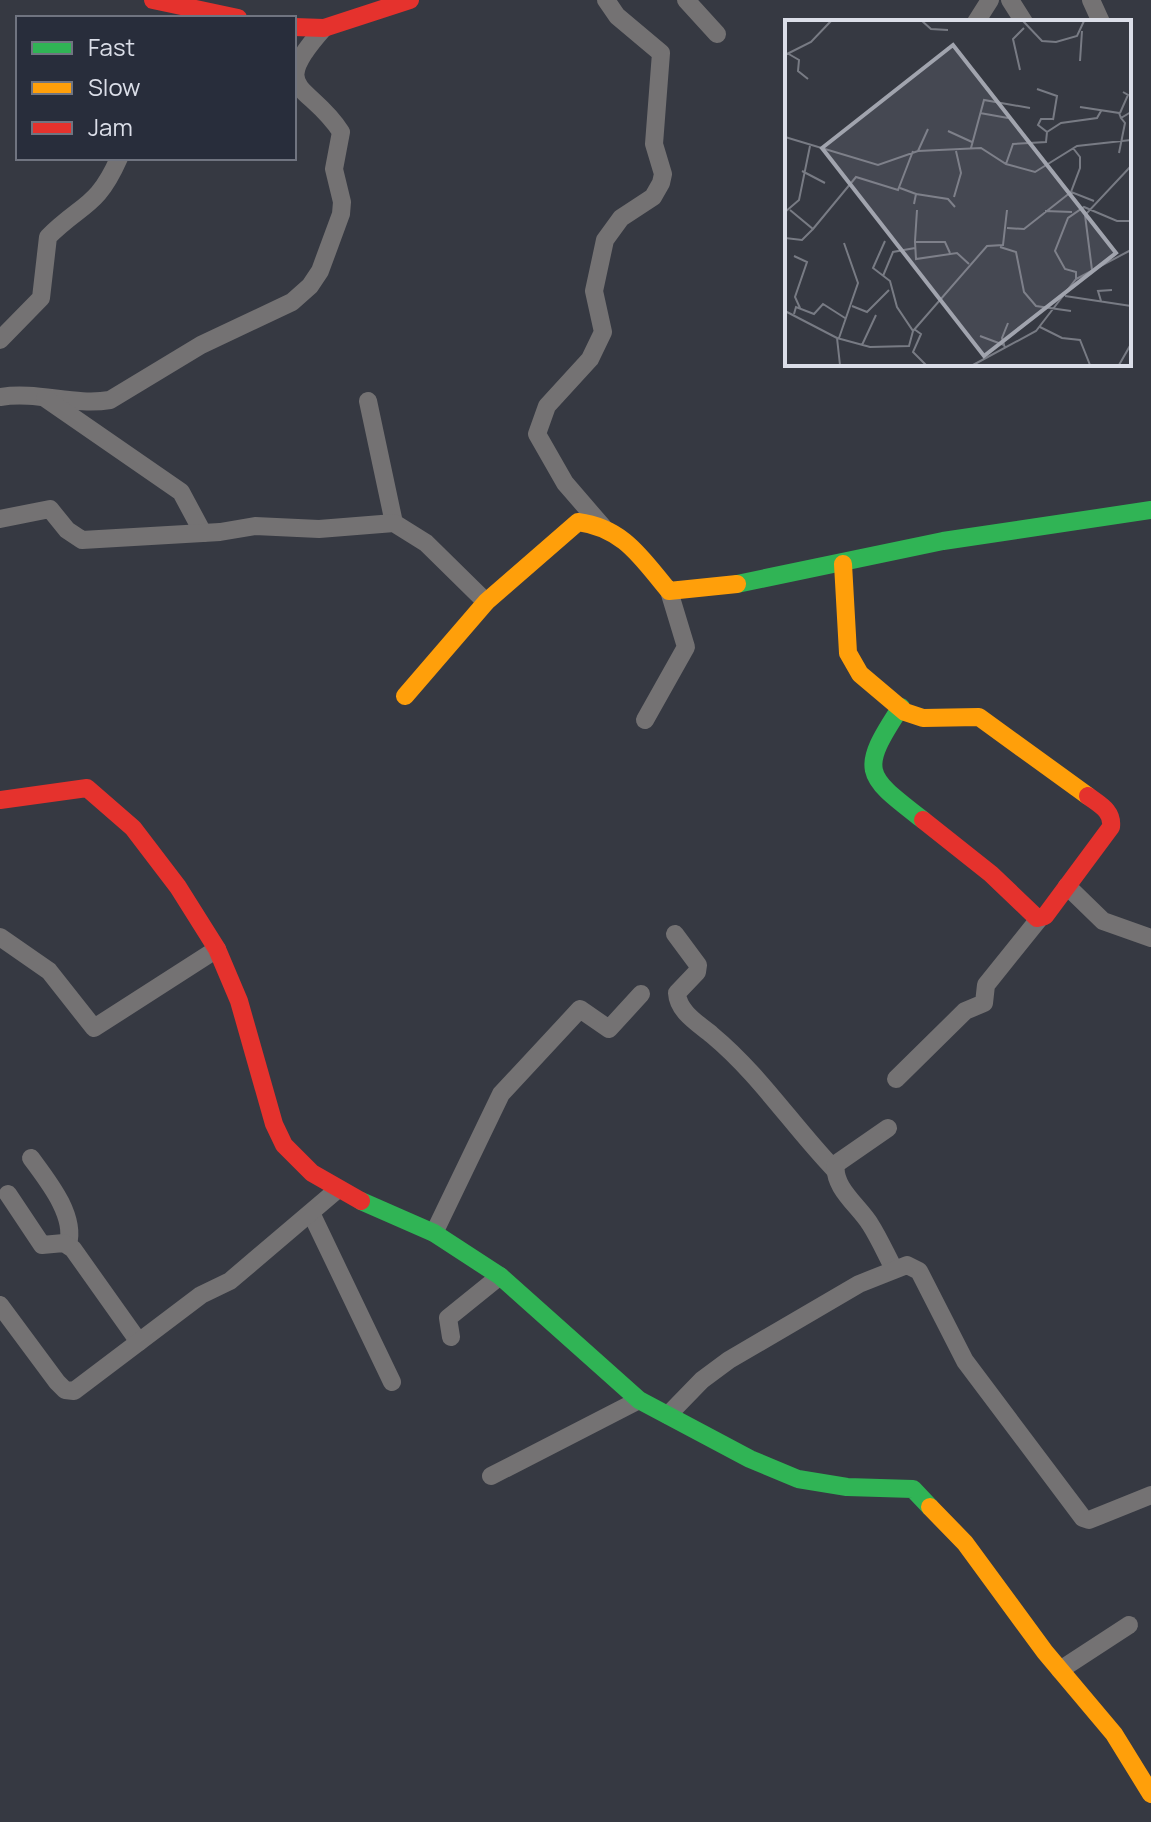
<svg xmlns="http://www.w3.org/2000/svg" width="1151" height="1822" font-family="Manrope,sans-serif">
<rect width="100%" height="100%" fill="#363942"/>
<g fill="none" stroke-linecap="round" stroke-linejoin="round">
<!-- street -->
<g stroke="#747273" stroke-width="18">
<polyline points="686,0 717,34"/>
<polyline points="1010,0 1024,22"/>
<polyline points="1091,0 1101,22"/>
<polyline points="976,22 990,0"/>
<path d="M0,340L41,298L48,237C82,203 97,208 119,158"/>
<path d="M0,397C38,391 73,406 110,400L201,345L292,302L310,286L320,271L341,214L342,202L334,169L341,132C309,82 266,93 324,28"/>
<polyline points="45,398 181,492 203,533"/>
<polyline points="368,401 394,523"/>
<polyline points="0,519 50,509 67,530 82,540 220,532 255,526 319,529 394,523 426,543 486,602"/>
<polyline points="603,527 565,483 537,434 547,406 590,359 603,332 594,291 605,240 621,218 653,197 661,183 663,174 654,144 661,53 617,16 606,0"/>
<polyline points="645,720 686,647 669,591"/>
<polyline points="1067,886 1103,921 1151,938"/>
<path d="M675,934L698,965L697,972L677,993C678,1012 699,1024 712,1035C759,1074 792,1125 834,1169"/>
<polyline points="0,937 49,971 94,1028 217,949"/>
<polyline points="896,1079 965,1011 984,1003 986,985 1039,919"/>
<path d="M888,1128L836,1164C832,1187 859,1206 870,1224C879,1238 886,1254 894,1269"/>
<path d="M31,1158C47,1180 76,1215 68,1244"/>
<polyline points="8,1194 42,1245 64,1243 73,1249 139,1342"/>
<polyline points="312,1215 392,1382"/>
<polyline points="434,1233 501,1094 580,1009 609,1029 641,994"/>
<polyline points="0,1305 57,1382 65,1390 74,1391 201,1295 230,1281 337,1190"/>
<polyline points="451,1337 448,1318 500,1276"/>
<polyline points="668,1415 702,1380 729,1360 859,1284 907,1265 919,1271 965,1361 1083,1518 1089,1520 1151,1495"/>
<polyline points="491,1476 639,1400"/>
<polyline points="1060,1670 1129,1625"/>
</g>
<!-- fast -->
<g stroke="#30b455" stroke-width="18">
<polyline points="737,584 943,541 1151,510"/>
<path d="M901,707C858,772 865,775 923,820"/>
<polyline points="361,1201 434,1233 500,1276 639,1400 750,1459 798,1479 847,1487 913,1489 930,1507"/>
</g>
<!-- slow -->
<g stroke="#ff9f0a" stroke-width="18">
<polyline points="843,564 848,653 860,674 905,712 923,718 979,717 1088,796"/>
<path d="M405,696L486,602L578,522C624,528 642,559 669,591L737,584"/>
<polyline points="930,1507 965,1543 1045,1652 1114,1734 1151,1794"/>
</g>
<!-- jam -->
<g stroke="#e5322d" stroke-width="18">
<polyline points="153,0 238,18"/>
<polyline points="294,27 324,28 410,0"/>
<polyline points="0,800 87,788 133,828 178,887 217,949 239,1001 274,1124 284,1145 312,1173 361,1201"/>
<path d="M923,820L991,874L1037,918L1045,916L1111,827C1113,811 1100,805 1088,796"/>
</g>
</g>
<!-- overview -->
<g transform="translate(785 20)">
<rect width="346" height="346" fill="#363942"/>
<path fill="none" stroke="#787b84" stroke-width="2" d="M137,1L146,9L163,10M238,1L257,21L271,22L292,16L299,1M2,33L14,40L13,51L23,59M0,35L26,22L46,1M295,41L297,11M235,50L228,19L239,8M252,69L272,76L268,100M295,87L334,93L336,98M195,93L223,98M335,93L343,75L338,72M163,111L187,122M262,112L276,103L312,98L316,91M0,117L93,145L133,131L196,128L221,144L250,152L292,126L346,120M186,128L199,80L245,88M288,128L295,137V148L286,172L309,181M133,131L143,109M334,133L340,103L336,98L346,92M221,144L228,124L261,122L262,112L253,105L256,99H268M17,151L40,163M115,168L131,174L129,184M131,174L163,179L170,187M169,177L176,153L171,131M5,190L28,209L71,157L113,170L128,131M260,191L287,192M0,192L14,180L25,126M222,208L239,209L286,172M0,218L17,220L28,209M130,221L132,190M215,227L231,232L239,272L251,286L286,291M165,233L160,222H130L131,239L172,233L184,244M9,236L22,242L10,277L15,288M307,250L300,195L346,146M98,256L108,232L130,228M291,259V252L280,249L270,231L283,198L299,187L332,201H346M280,276L346,286M316,281L313,271L327,270M67,286L82,292L104,270M0,291L52,318L55,345M9,294L11,287L29,294L38,284L60,298M255,307L277,318L295,320L305,345M129,309L136,314L128,332L141,345M128,311L202,226L218,225L222,190M195,316L219,325M52,318L85,327L124,326L128,311L112,287L105,261L88,248L100,221M54,318L73,263L59,223M77,325L91,295M220,328L217,318L223,303M188,345L251,311L291,259L346,230M334,345L346,324"/>
<path fill="#a1a4ae" fill-opacity="0.15" stroke="#a1a4ae" stroke-width="4" d="M168,25L331,233L199,336L37,128Z"/>
<rect width="346" height="346" fill="none" stroke="#dbdee8" stroke-width="4"/>
</g>
<!-- legend -->
<rect x="16" y="16" width="280" height="144" fill="#282d3b" stroke="#707480" stroke-width="2"/>
<rect x="32" y="42" width="40" height="12" fill="#30b455" stroke="#707480" stroke-width="2"/>
<text x="88" y="56" font-size="24" fill="#dbdee8">Fast</text>
<rect x="32" y="82" width="40" height="12" fill="#ff9f0a" stroke="#707480" stroke-width="2"/>
<text x="88" y="96" font-size="24" fill="#dbdee8">Slow</text>
<rect x="32" y="122" width="40" height="12" fill="#e5322d" stroke="#707480" stroke-width="2"/>
<text x="88" y="136" font-size="24" fill="#dbdee8">Jam</text>
</svg>
